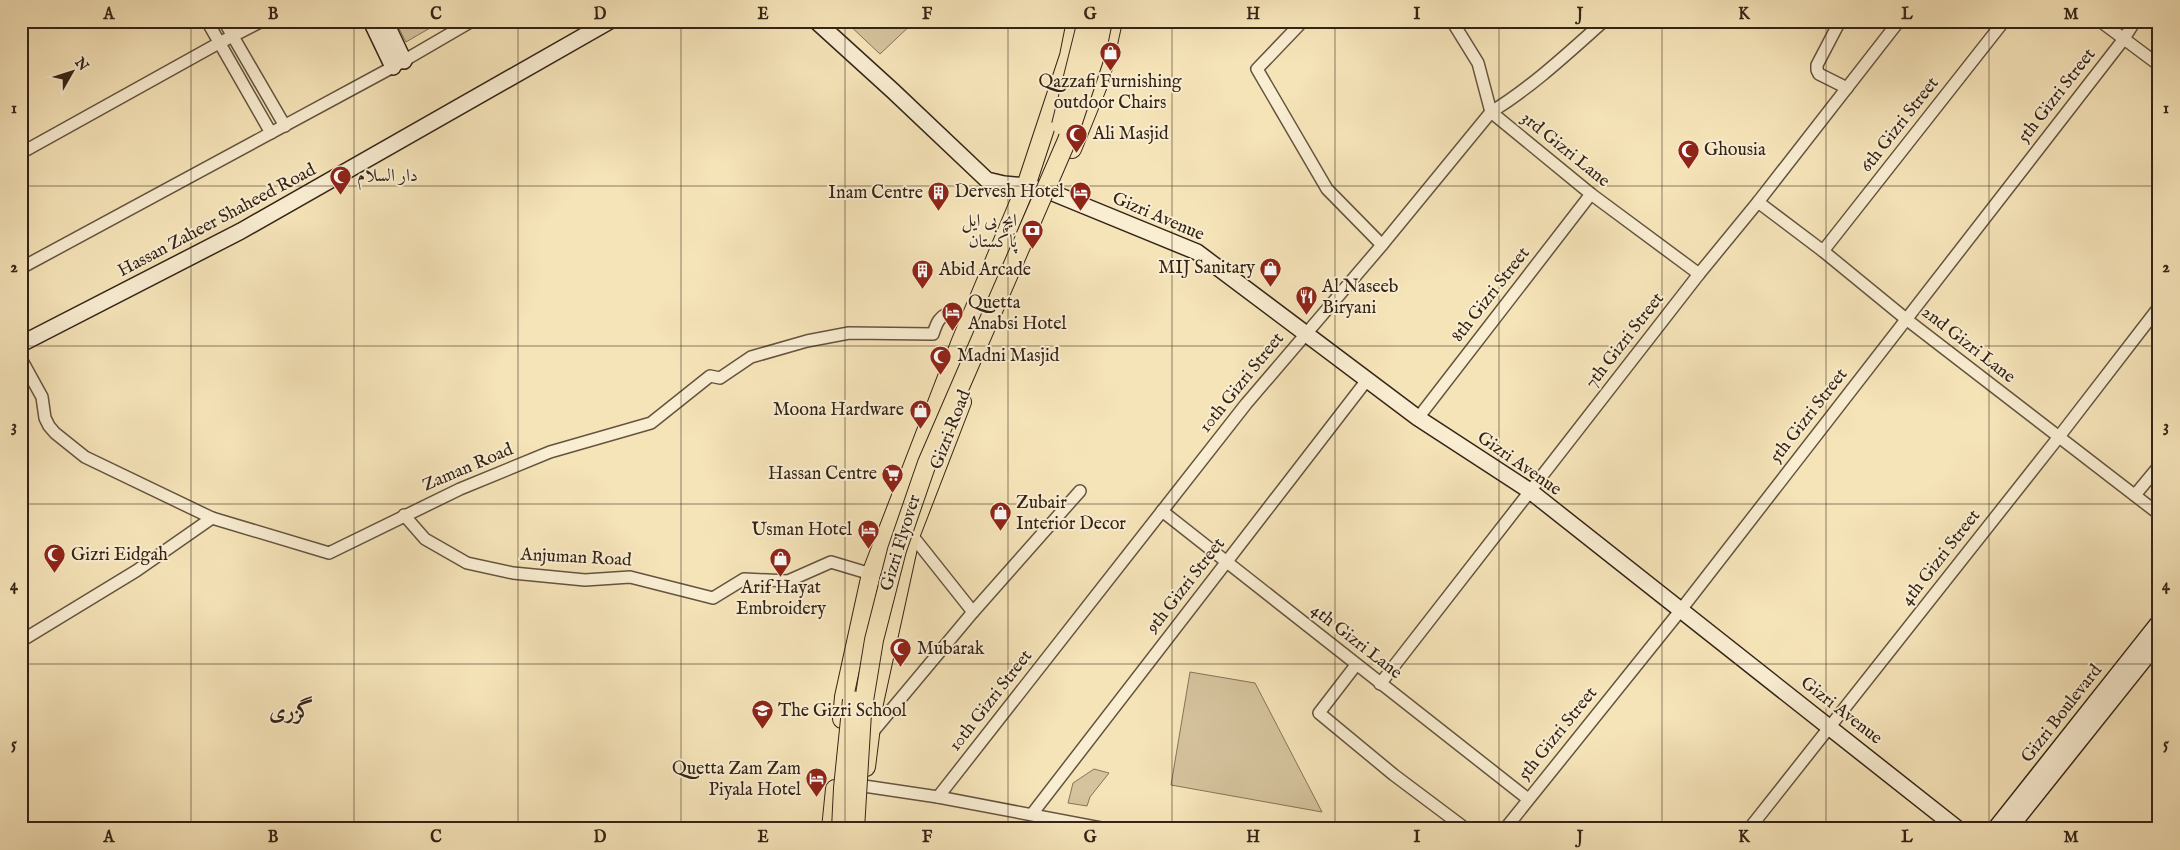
<svg xmlns="http://www.w3.org/2000/svg" width="2180" height="850" font-family="'IM FELL English',Amiri,serif">
<rect width="100%" height="100%" fill="#f6e4b9"/>
<filter id="stains"><feTurbulence type="fractalNoise" baseFrequency=".004" numOctaves="4"/><feColorMatrix values="0 0 0 0 .2 0 0 0 0 .09 0 0 0 0 .02 0 0 0 .5 -.17"/></filter>
<radialGradient id="worn" r=".72"><stop offset=".6" stop-color="#630" stop-opacity="0"/><stop offset="1" stop-color="#630" stop-opacity=".3"/></radialGradient>
<!-- green -->
<g fill="#d5c39d" stroke="#84745a">
<polygon points="395,21 442,21 406,42"/>
<polygon points="845,21 915,21 880,54"/>
<polygon points="1190,672 1255,683 1322,812 1171,785"/>
<polygon points="1094,769 1109,773 1090,797 1087,806 1068,803 1073,783"/>
</g>
<g fill="none" stroke-linecap="round" stroke-linejoin="round">
<defs>
<g id="street">
<polyline points="207,21 271,133"/>
<polyline points="224,21 285,126"/>
<polyline points="1303,21 1257,69 1327,189 1382,245"/>
<polyline points="1452,21 1478,63 1491,112 1591,194 1699,274"/>
<polyline points="1840,21 1817,65 1817,70 1819,74 1847,88"/>
<polyline points="2100,21 2159,65"/>
<polyline points="21,153 219,43 262,21"/>
<polyline points="1758,202 1823,251 1906,319 2159,514"/>
<polyline points="1823,251 2004,21"/>
<polyline points="21,268 393,67 472,21"/>
<path d="M21,359L42,397L45,418L49,426L55,433L85,457L212,518L329,553L460,489L550,452L651,423L710,376L720,378L751,357L807,341L849,333L933,334C937,322 939,317 950,312L969,321"/>
<polyline points="1418,418 1591,194"/>
<polyline points="2135,495 2159,466"/>
<polyline points="1162,511 1528,799"/>
<polyline points="404,515 425,539 467,563 513,573 585,580 630,577 713,598 744,579 788,581 831,562 871,574"/>
<polyline points="973,612 1080,491"/>
<polyline points="21,641 136,571 212,518"/>
<polyline points="1356,665 1319,713 1394,775 1466,829"/>
<polyline points="1380,684 1699,274 1758,202 1899,21"/>
<polyline points="871,734 973,612 911,534"/>
<polyline points="864,786 938,797 1106,829"/>
<path d="M938,797L1246,404L1382,245L1491,112C1532,87 1568,53 1604,21"/>
<polyline points="1032,814 1367,380"/>
<polyline points="1505,829 1680,611 2123,40 2135,21"/>
<polyline points="1749,829 2058,438 2159,307"/>
</g>
<g id="secondary">
<polyline points="371,21 393,67"/>
<polyline points="385,21 404,61"/>
<polyline points="816,21 893,91 987,180 1004,184 1026,186 1053,193 1197,252 1418,418 1530,491 1958,829"/>
<polyline points="21,344 241,231 610,21"/>
<polyline points="1995,829 2159,622"/>
<polyline points="2009,829 2159,641"/>
</g>
<g id="primary">
<polyline points="1072,149 1100,80 1113,21"/>
<polyline points="842,719 844,697 871,574 961,341 1026,186 1069,56 1076,21"/>
<polyline points="866,767 874,703 911,534 962,402"/>
<polyline points="831,829 835,789"/>
</g>
</defs>
<!-- street casing -->
<use href="#street" stroke="#64543f" stroke-width="14"/>
<!-- secondary casing -->
<use href="#secondary" stroke="#342416" stroke-width="18"/>
<!-- primary casing -->
<use href="#primary" stroke="#342416" stroke-width="20"/>
<!-- street -->
<use href="#street" stroke="#f9edd2" stroke-width="11"/>
<!-- secondary -->
<use href="#secondary" stroke="#f9edd2" stroke-width="15"/>
<!-- primary -->
<use href="#primary" stroke="#f6e4b9" stroke-width="18"/>
<defs>
<g id="primary-bridge">
<polyline points="1061,125 1087,21"/>
<polyline points="841,829 843,788 852,700"/>
<polyline points="855,829 862,713 874,640 897,550 927,463 1067,140 1097,50 1103,21"/>
</g>
</defs>
<!-- primary-bridge casing -->
<use href="#primary-bridge" stroke="#342416" stroke-width="20" stroke-linecap="butt"/>
<!-- primary-bridge -->
<use href="#primary-bridge" stroke="#f6e4b9" stroke-width="18"/>
</g>
<!-- grid -->
<path fill="none" stroke="#342416" stroke-width="1" stroke-opacity="0.55" d="M191,21V829M354,21V829M518,21V829M681,21V829M845,21V829M1008,21V829M1172,21V829M1335,21V829M1499,21V829M1662,21V829M1826,21V829M1989,21V829M21,186H2159M21,346H2159M21,504H2159M21,664H2159"/>
<!-- icons -->
<defs>
<symbol id="shop-pin" viewBox="-11 -11 22 30"><path d="M0 17L-7.5 6A9.5 9.5 0 1 1 7.5 6Z" fill="#8f2418" stroke="#f9edd2"/><path d="M-5-2.5h2.3a2.7 3.5 0 0 1 5.4 0H5L5.5 6h-11ZM-1.5-2.5h3a1.5 2.3 0 0 0-3 0Z" fill="#fff"/></symbol>
<symbol id="mosque-pin" viewBox="-11 -11 22 30"><path d="M0 17L-7.5 6A9.5 9.5 0 1 1 7.5 6Z" fill="#8f2418" stroke="#f9edd2"/><path d="M3.5-4.9A6 6 0 1 0 3.5 4.9A5 5 0 1 1 3.5-4.9Z" fill="#fff"/></symbol>
<symbol id="hotel-pin" viewBox="-11 -11 22 30"><path d="M0 17L-7.5 6A9.5 9.5 0 1 1 7.5 6Z" fill="#8f2418" stroke="#f9edd2"/><path d="M-6-4.5h1.5V1H6V5H4.5V3h-9V5H-6ZM-4 0a1.8 1.8 0 1 1 3.6 0ZM.5 0V-2.5h3Q6-2.5 6 0Z" fill="#fff"/></symbol>
<symbol id="building-pin" viewBox="-11 -11 22 30"><path d="M0 17L-7.5 6A9.5 9.5 0 1 1 7.5 6Z" fill="#8f2418" stroke="#f9edd2"/><path d="M-4-6H4V6H1V3H-1V6H-4ZM-2.5-4.3h1.7v1.8h-1.7ZM.8-4.3h1.7v1.8H.8ZM-2.5-1h1.7V.8h-1.7ZM.8-1h1.7V.8H.8Z" fill="#fff"/></symbol>
<symbol id="bank-pin" viewBox="-11 -11 22 30"><path d="M0 17L-7.5 6A9.5 9.5 0 1 1 7.5 6Z" fill="#8f2418" stroke="#f9edd2"/><path d="M-6-4H6V4H-6ZM0-2.3a2.3 2.3 0 1 0 0 4.6a2.3 2.3 0 1 0 0-4.6Z" fill="#fff"/></symbol>
<symbol id="restaurant-pin" viewBox="-11 -11 22 30"><path d="M0 17L-7.5 6A9.5 9.5 0 1 1 7.5 6Z" fill="#8f2418" stroke="#f9edd2"/><path d="M-5-6h1v4h1v-4h1v4h1v-4h1v5L-1.5 .5V6h-2V.5L-5-1ZM5-6V6H3V1.5H1.5Q1.5-4 5-6Z" fill="#fff"/></symbol>
<symbol id="supermarket-pin" viewBox="-11 -11 22 30"><path d="M0 17L-7.5 6A9.5 9.5 0 1 1 7.5 6Z" fill="#8f2418" stroke="#f9edd2"/><path d="M-6-5.5h2.5l.6 2H6L4.5 2H-2.5L-4.4-4H-6ZM-1.5 3.2a1.3 1.3 0 1 0 .1 0ZM3 3.2a1.3 1.3 0 1 0 .1 0Z" fill="#fff"/></symbol>
<symbol id="school-pin" viewBox="-11 -11 22 30"><path d="M0 17L-7.5 6A9.5 9.5 0 1 1 7.5 6Z" fill="#8f2418" stroke="#f9edd2"/><path d="M0-5L7-2L0 1L-7-2ZM-4 1L0 2.5L4 1V4Q0 6-4 4Z" fill="#fff"/></symbol>
</defs>
<g fill-rule="evenodd">
<use href="#shop-pin" x="1098" y="40" width="25" height="34"/>
<use href="#mosque-pin" x="1064" y="122" width="25" height="34"/>
<use href="#mosque-pin" x="1676" y="138" width="25" height="34"/>
<use href="#mosque-pin" x="328" y="164" width="25" height="34"/>
<use href="#hotel-pin" x="1068" y="180" width="25" height="34"/>
<use href="#building-pin" x="926" y="180" width="25" height="34"/>
<use href="#bank-pin" x="1020" y="218" width="25" height="34"/>
<use href="#shop-pin" x="1258" y="256" width="25" height="34"/>
<use href="#building-pin" x="910" y="258" width="25" height="34"/>
<use href="#restaurant-pin" x="1294" y="284" width="25" height="34"/>
<use href="#hotel-pin" x="940" y="300" width="25" height="34"/>
<use href="#mosque-pin" x="928" y="344" width="25" height="34"/>
<use href="#shop-pin" x="908" y="398" width="25" height="34"/>
<use href="#supermarket-pin" x="880" y="462" width="25" height="34"/>
<use href="#shop-pin" x="988" y="500" width="25" height="34"/>
<use href="#hotel-pin" x="856" y="518" width="25" height="34"/>
<use href="#mosque-pin" x="42" y="542" width="25" height="34"/>
<use href="#shop-pin" x="768" y="546" width="25" height="34"/>
<use href="#mosque-pin" x="888" y="636" width="25" height="34"/>
<use href="#school-pin" x="750" y="698" width="25" height="34"/>
<use href="#hotel-pin" x="804" y="766" width="25" height="34"/>
</g>
<g text-anchor="middle" dominant-baseline="central" stroke-width="4" stroke-linejoin="round" paint-order="stroke">
<!-- poi labels -->
<g font-size="18" fill="#342416" stroke="#f9edd2" text-anchor="start">
<text x="1110" y="82" text-anchor="middle">Qazzafi Furnishing<tspan x="1110" dy="21">outdoor Chairs</tspan></text>
<text x="1093" y="134">Ali Masjid</text>
<text x="1704" y="150">Ghousia</text>
<text x="357" y="176">دار السلام</text>
<text x="1064" y="192" text-anchor="end">Dervesh Hotel</text>
<text x="923" y="193" text-anchor="end">Inam Centre</text>
<text x="1017" y="221" text-anchor="end">ایچ بی ایل<tspan x="1017" dy="21">پاکستان</tspan></text>
<text x="1255" y="268" text-anchor="end">MIJ Sanitary</text>
<text x="939" y="270">Abid Arcade</text>
<text x="1322" y="287">Al Naseeb<tspan x="1322" dy="21">Biryani</tspan></text>
<text x="968" y="303">Quetta<tspan x="968" dy="21">Anabsi Hotel</tspan></text>
<text x="957" y="356">Madni Masjid</text>
<text x="904" y="410" text-anchor="end">Moona Hardware</text>
<text x="877" y="474" text-anchor="end">Hassan Centre</text>
<text x="1016" y="503">Zubair<tspan x="1016" dy="21">Interior Decor</tspan></text>
<text x="852" y="530" text-anchor="end">Usman Hotel</text>
<text x="71" y="555">Gizri Eidgah</text>
<text x="781" y="588" text-anchor="middle">Arif Hayat<tspan x="781" dy="21">Embroidery</tspan></text>
<text x="917" y="649">Mubarak</text>
<text x="778" y="711">The Gizri School</text>
<text x="801" y="769" text-anchor="end">Quetta Zam Zam<tspan x="801" dy="21">Piyala Hotel</tspan></text>
</g>
<!-- street labels -->
<g font-size="18" fill="#342416" stroke="#f9edd2">
<text transform="translate(2057 96) rotate(-52)">5th Gizri Street</text>
<text transform="translate(1900 125) rotate(-52)">6th Gizri Street</text>
<text transform="translate(1565 150) rotate(39)">3rd Gizri Lane</text>
<text transform="translate(1158 217) rotate(23)">Gizri Avenue</text>
<text transform="translate(217 221) rotate(-28)">Hassan Zaheer Shaheed Road</text>
<text transform="translate(1491 295) rotate(-52)">8th Gizri Street</text>
<text transform="translate(1625 341) rotate(-52)">7th Gizri Street</text>
<text transform="translate(1968 345) rotate(38)">2nd Gizri Lane</text>
<text transform="translate(1242 383) rotate(-51)">10th Gizri Street</text>
<text transform="translate(1809 416) rotate(-52)">5th Gizri Street</text>
<text transform="translate(951 430) rotate(-69)">Gizri Road</text>
<text transform="translate(1519 464) rotate(35)">Gizri Avenue</text>
<text transform="translate(468 468) rotate(-23)">Zaman Road</text>
<text transform="translate(901 543) rotate(-73)">Gizri Flyover</text>
<text transform="translate(576 558) rotate(3)">Anjuman Road</text>
<text transform="translate(1941 558) rotate(-52)">4th Gizri Street</text>
<text transform="translate(1186 586) rotate(-52)">9th Gizri Street</text>
<text transform="translate(1356 642) rotate(38)">4th Gizri Lane</text>
<text transform="translate(991 701) rotate(-52)">10th Gizri Street</text>
<text transform="translate(1841 711) rotate(38)">Gizri Avenue</text>
<text transform="translate(2062 714) rotate(-52)">Gizri Boulevard</text>
<text transform="translate(1558 734) rotate(-51)">5th Gizri Street</text>
</g>
<!-- district labels -->
<g font-size="22" font-weight="bold" fill="#342416" stroke="#f9edd2">
<text x="291" y="712">گزری</text>
</g>
</g>
<!-- margin -->
<rect width="2180" height="850" fill="none" stroke="#f6e4b9" stroke-width="55"/>
<!-- north arrow -->
<g transform="translate(72 72) rotate(51)" stroke="#f9edd2" stroke-width="4" paint-order="stroke">
<path d="M0-4L9 19L0 12L-9 19Z" fill="#342416"/>
<text y="-8" font-size="14" font-weight="bold" text-anchor="middle" fill="#342416">N</text>
</g>
<rect x="28" y="28" width="2124" height="794" fill="none" stroke="#342416" stroke-width="2"/>
<g font-size="16" text-anchor="middle" font-weight="bold" fill="#342416">
<text x="109" y="19">A</text>
<text x="273" y="19">B</text>
<text x="436" y="19">C</text>
<text x="600" y="19">D</text>
<text x="763" y="19">E</text>
<text x="927" y="19">F</text>
<text x="1090" y="19">G</text>
<text x="1253" y="19">H</text>
<text x="1417" y="19">I</text>
<text x="1580" y="19">J</text>
<text x="1744" y="19">K</text>
<text x="1907" y="19">L</text>
<text x="2071" y="19">M</text>
<text x="14" y="113">1</text>
<text x="2166" y="113">1</text>
<text x="14" y="272">2</text>
<text x="2166" y="272">2</text>
<text x="14" y="431">3</text>
<text x="2166" y="431">3</text>
<text x="14" y="590">4</text>
<text x="2166" y="590">4</text>
<text x="14" y="749">5</text>
<text x="2166" y="749">5</text>
<text x="109" y="842">A</text>
<text x="273" y="842">B</text>
<text x="436" y="842">C</text>
<text x="600" y="842">D</text>
<text x="763" y="842">E</text>
<text x="927" y="842">F</text>
<text x="1090" y="842">G</text>
<text x="1253" y="842">H</text>
<text x="1417" y="842">I</text>
<text x="1580" y="842">J</text>
<text x="1744" y="842">K</text>
<text x="1907" y="842">L</text>
<text x="2071" y="842">M</text>
</g>
<rect width="100%" height="100%" filter="url(#stains)"/>
<rect width="100%" height="100%" fill="url(#worn)"/>
</svg>
